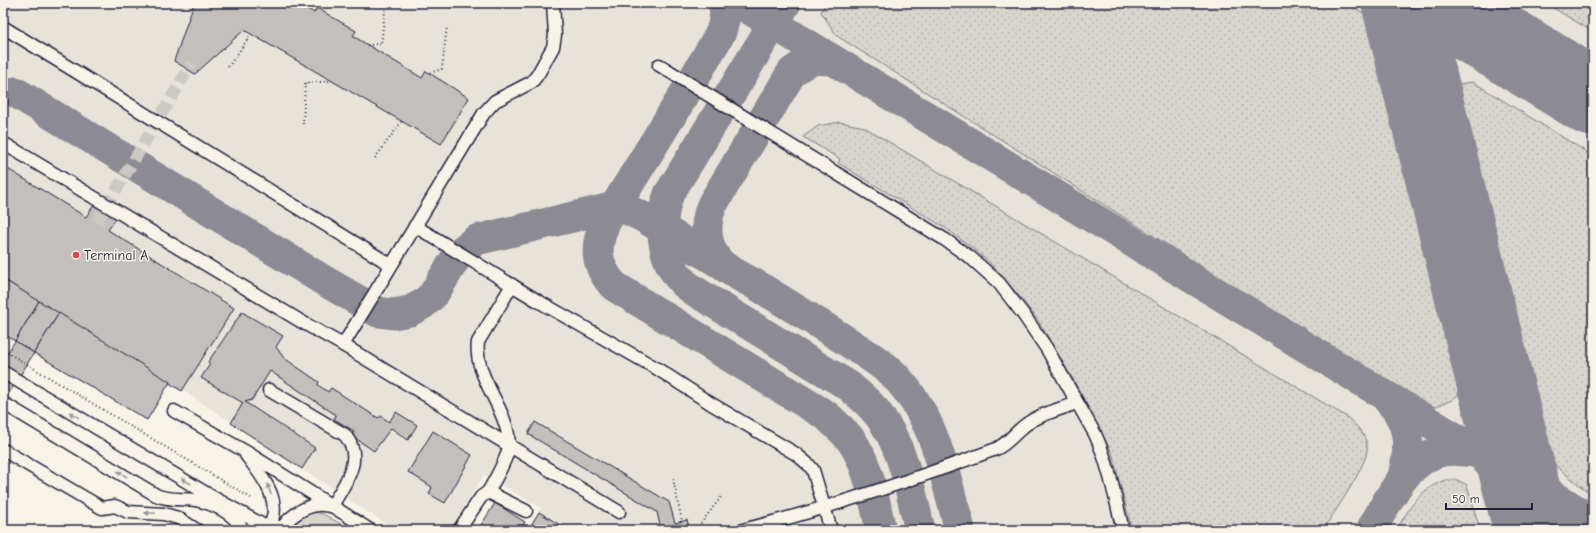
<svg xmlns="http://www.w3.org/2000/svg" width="1596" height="533" font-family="'Comic Neue',sans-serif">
<defs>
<pattern id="grass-dots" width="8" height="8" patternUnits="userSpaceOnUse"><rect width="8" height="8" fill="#d8d5cf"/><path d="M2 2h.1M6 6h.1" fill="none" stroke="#b9b7b3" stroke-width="1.8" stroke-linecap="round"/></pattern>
<pattern id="park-tufts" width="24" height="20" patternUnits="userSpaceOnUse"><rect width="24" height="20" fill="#d8d5cf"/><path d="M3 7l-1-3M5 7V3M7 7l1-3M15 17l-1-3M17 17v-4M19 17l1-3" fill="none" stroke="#b9b7b3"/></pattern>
</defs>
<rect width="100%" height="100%" fill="#f7f3e8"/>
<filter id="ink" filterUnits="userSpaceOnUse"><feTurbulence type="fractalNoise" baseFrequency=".025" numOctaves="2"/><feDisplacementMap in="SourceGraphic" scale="8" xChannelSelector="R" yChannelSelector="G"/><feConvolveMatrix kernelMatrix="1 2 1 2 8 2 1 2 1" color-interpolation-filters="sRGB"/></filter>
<g filter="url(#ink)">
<!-- built -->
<polygon fill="#e7e3db" points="3,3 1593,3 1593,530 528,530 541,508 484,475 450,530 395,530 170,382 3,279"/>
<!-- grass -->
<g fill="url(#grass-dots)" stroke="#7d7c85">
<polygon points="826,3 1345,3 1362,12 1372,24 1383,48 1465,389 1452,400 1435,407 1402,393 837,36 821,12"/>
<polygon points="1545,3 1593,3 1593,32"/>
<polygon points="1473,82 1593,156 1593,496 1557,467 1541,441 1458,123 1452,85"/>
<path d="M840,122L864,127L1347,417C1356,425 1369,437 1367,451C1364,470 1335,511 1323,530H1132L1112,453L1075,383L1039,322L1021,298L997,270L974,249L944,227L838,163L840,159L803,137L818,126Z"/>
<path d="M1445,480H1457L1467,485L1480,530H1396C1411,507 1418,490 1445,480Z"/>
</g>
<!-- park -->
<polygon fill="url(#park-tufts)" stroke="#7d7c85" points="311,511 323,514 352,530 287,530 299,517"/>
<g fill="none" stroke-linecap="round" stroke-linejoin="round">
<!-- taxiway -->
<g stroke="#8c8a92" stroke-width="31">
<path d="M723,3L725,11L724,21L721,32L690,85L606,221C594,246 595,265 614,286L827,416C835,424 844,431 851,440C869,465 874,500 881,530"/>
<polyline points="739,3 1480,453 1518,473 1593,521"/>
<path d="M786,3L669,194C658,223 661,259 683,282C688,287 695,291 701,295L849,386C859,395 870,403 878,414C904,447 910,490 920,530"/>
<path d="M832,60L811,59L792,72L712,205C704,224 705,246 719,262C726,270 748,280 758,286C789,305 820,324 851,344C866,354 884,364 897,378C927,411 938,447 949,489C952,503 957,516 960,530"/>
<polyline points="15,92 323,280 378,312 393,314 410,311 423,304 433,295 459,253 476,240 615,207 628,210 641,216 720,263"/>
<path d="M1386,397C1390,402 1395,407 1398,412C1411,432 1409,454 1403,476"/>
<polyline points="1505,422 1528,467 1542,484"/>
<path d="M1371,530C1389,500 1405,460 1443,451C1455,449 1468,451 1480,453C1501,476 1517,501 1528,530"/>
</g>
<!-- runway -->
<g stroke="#8c8a92" stroke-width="77">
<polyline points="1400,3 1532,530"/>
<polyline points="1437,3 1593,98"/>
</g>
</g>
<!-- building -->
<g fill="#c2bfbd" stroke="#22223b">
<polygon points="194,3 298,3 314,13 317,8 356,31 353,36 422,78 426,71 469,98 441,144 244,30 195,74 174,61"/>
<polygon points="3,166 86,217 96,202 118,216 108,230 234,308 182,391 3,279"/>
<polygon points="3,279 39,301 15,341 3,333"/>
<polygon points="39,301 59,313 34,353 15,341"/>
<polygon points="242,312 283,336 276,347 284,358 319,382 318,385 328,392 331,388 378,418 381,416 389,422 396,412 417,425 408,440 391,428 374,451 352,436 354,431 334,419 336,415 270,371 252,400 245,402 315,448 302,469 231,423 243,403 201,378 210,364 208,362"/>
<polygon points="59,313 170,382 147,420 34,353"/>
<polygon points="15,341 34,353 6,398 3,396 3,360"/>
<polygon points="535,422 669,502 675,523 687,520 690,530 661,530 657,512 528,434"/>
<polygon points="433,431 472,455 445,503 429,494 432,487 408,472"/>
<polygon points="495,503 525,522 520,530 478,530"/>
<polygon points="539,512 568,530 528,530"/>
</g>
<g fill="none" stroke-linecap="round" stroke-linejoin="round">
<!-- minor-tunnel -->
<polyline stroke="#ccc9c5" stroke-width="12" stroke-dasharray="12 6" stroke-linecap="butt" points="97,222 192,63"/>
<defs>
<g id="minor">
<polyline points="3,27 391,265"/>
<path d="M659,65L944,239L971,258L999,283L1023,314L1047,349L1095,434C1109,464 1115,498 1123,530"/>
<polyline points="3,143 302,322 343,345 619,512"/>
<polyline points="415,226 538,301 656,368 710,403 796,454 809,465 813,470 831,530"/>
<polyline points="343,345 484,113 495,101 532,82 538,74 553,47 555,35 553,3"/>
<polyline points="3,372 209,495 261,524 269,527 282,527"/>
<path d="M269,390L345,435C347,438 350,442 351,445C360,466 341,489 332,506"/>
<path d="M3,403L156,495C169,501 182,498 196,500C213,503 235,514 243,530"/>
<polyline points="174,411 248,453 370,530"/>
<polyline points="3,450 102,508 115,506 128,512 164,514 178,518 197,530"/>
<path d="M246,455C261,475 284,501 269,527"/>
<path d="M488,492C495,480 506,461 509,447C510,444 508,439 508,435C503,403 474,376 478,342L512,285"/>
<path d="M281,530C287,518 304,506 318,505C322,504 327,506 331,506"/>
<polyline points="459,530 481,497 488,492 526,511"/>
<path d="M743,530C829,508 913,480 996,449C1009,443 1016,431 1028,423C1042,413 1061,409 1077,403"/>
</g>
</defs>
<!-- minor casing -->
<use href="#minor" stroke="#22223b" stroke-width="15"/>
<!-- path -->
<g stroke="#22223b" stroke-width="2" stroke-dasharray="1 3" stroke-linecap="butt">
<polyline points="137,10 141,3"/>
<polyline points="367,45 381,44 386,3"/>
<polyline points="228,67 251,35"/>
<polyline points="430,73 442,69 447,26"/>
<polyline points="303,124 305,83 332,81"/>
<polyline points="375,158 402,121"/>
<polyline points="3,350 251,498"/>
<polyline points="673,479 682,521"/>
<polyline points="696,530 721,497"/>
</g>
<!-- minor -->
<use href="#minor" stroke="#f7f3e8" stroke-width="12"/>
</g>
<!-- one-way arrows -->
<defs><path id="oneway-solid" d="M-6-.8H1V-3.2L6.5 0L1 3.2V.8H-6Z"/></defs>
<g fill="#97959a">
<use href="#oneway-solid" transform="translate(74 415) rotate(-149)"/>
<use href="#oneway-solid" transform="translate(122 474) rotate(-149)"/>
<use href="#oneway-solid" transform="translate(186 481) rotate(-149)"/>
<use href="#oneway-solid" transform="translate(269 489) rotate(-111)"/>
<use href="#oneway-solid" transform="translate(150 513) rotate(-177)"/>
</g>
</g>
<!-- markers -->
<circle fill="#d1495b" stroke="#f7f3e8" stroke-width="1.5" cx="76" cy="255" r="4"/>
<g text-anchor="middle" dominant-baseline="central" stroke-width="3" stroke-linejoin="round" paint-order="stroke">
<!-- poi labels -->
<g font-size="14" fill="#22223b" stroke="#f7f3e8" text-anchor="start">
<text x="84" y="255">Terminal A</text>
</g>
</g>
<!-- margin -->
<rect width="1596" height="533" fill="none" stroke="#f7f3e8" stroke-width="16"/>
<rect x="8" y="8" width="1580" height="517" fill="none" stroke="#22223b" stroke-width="1.5" filter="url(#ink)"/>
<!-- scale -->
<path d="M1446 503v6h86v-6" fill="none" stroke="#22223b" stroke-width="2"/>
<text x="1452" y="503" font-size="12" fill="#22223b" stroke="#f7f3e8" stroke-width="3" paint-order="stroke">50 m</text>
</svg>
